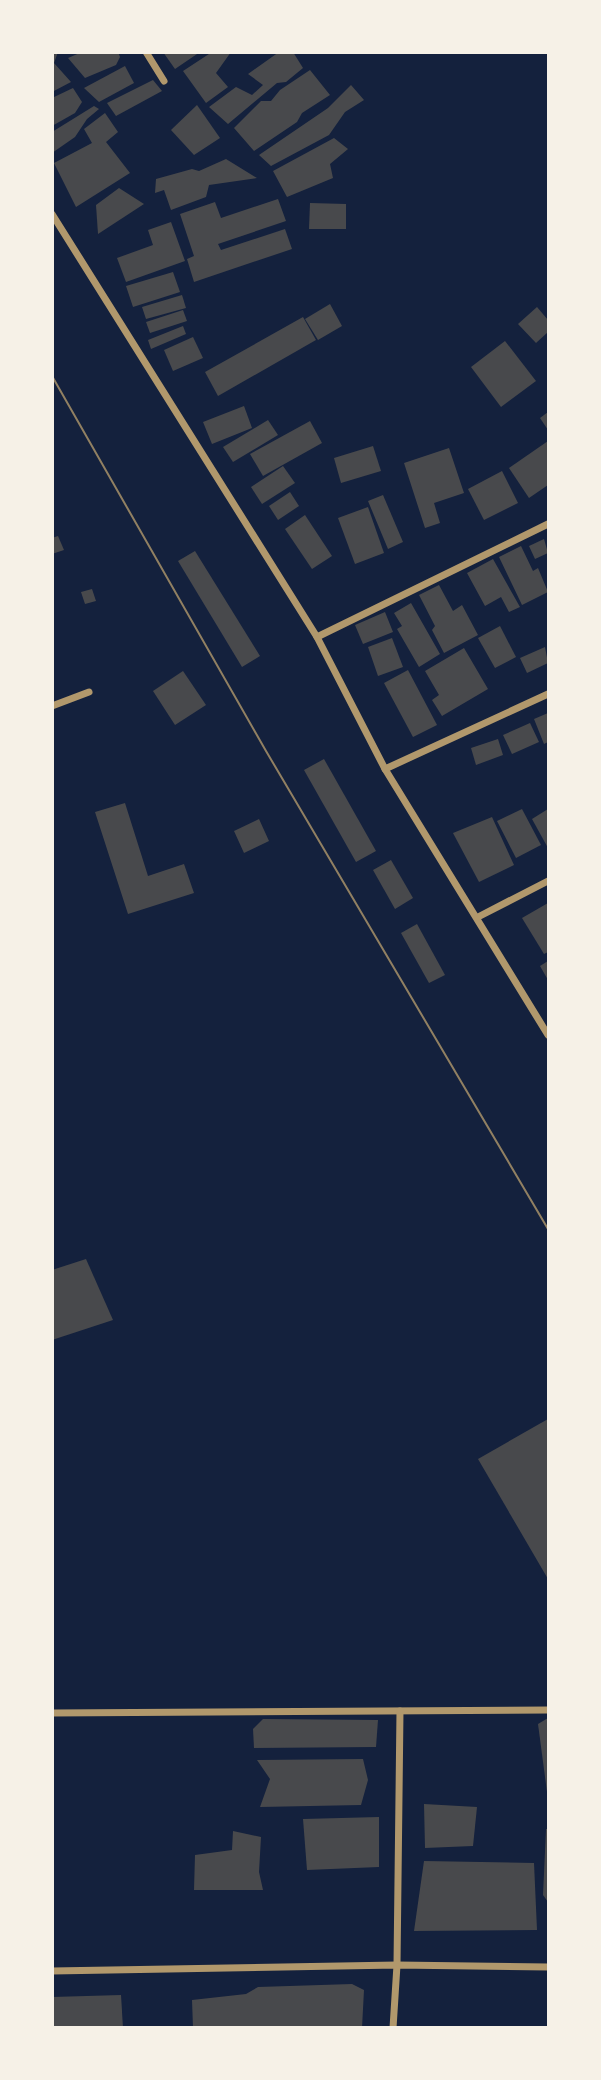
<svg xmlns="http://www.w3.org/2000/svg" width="601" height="2080" font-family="Lora,serif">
<rect width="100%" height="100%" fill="#14213d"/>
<!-- building -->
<g fill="#48494c">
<polygon points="52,52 58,52 54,63 71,82 52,92"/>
<polygon points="82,52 118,52 120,57 116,65 85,78 68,58"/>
<polygon points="163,52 200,52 175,69"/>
<polygon points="212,52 231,52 216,73 228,87 206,103 183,71"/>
<polygon points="279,52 293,52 303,68 286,82 277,83 228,124 209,107 236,87 252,95 263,85 248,74"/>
<polygon points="125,66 134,83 99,102 84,88"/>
<polygon points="310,70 330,95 302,113 297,122 254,151 234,128 261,101 271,101 280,90"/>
<polygon points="153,80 162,91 116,116 107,103"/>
<polygon points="351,85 364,100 345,112 329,135 271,166 259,155 328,108"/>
<polygon points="73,88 82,102 75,113 52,126 52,98"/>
<polygon points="197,105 220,138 194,155 171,130"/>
<polygon points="94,106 99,109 87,119 75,137 52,153 52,132"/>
<polygon points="105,113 118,132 106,142 130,173 76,207 54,163 92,143 84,129"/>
<polygon points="334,138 348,149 330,164 333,178 287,197 273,171"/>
<polygon points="226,159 257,178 209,185 206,197 171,210 164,190 155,193 156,179 192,169 199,171"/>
<polygon points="119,188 144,204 98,234 96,205"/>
<polygon points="278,199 286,221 218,244 221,250 285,229 292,249 194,282 187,259 194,256 180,214 215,202 221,218"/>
<polygon points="310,203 346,204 346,229 309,229"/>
<polygon points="171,222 185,261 126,282 117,258 153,245 148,230"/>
<polygon points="173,272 180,292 133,307 126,286"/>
<polygon points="182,295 186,308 146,319 142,307"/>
<polygon points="330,304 342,326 318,340 305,319"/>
<polygon points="537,307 548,320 548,332 536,343 518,324"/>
<polygon points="183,310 187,321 150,333 146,322"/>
<polygon points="303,317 316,340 218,396 205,372"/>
<polygon points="183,326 186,334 151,349 148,340"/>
<polygon points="193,337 203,358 173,371 164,350"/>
<polygon points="505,341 536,381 501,407 471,367"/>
<polygon points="244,406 252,428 212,444 203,422"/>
<polygon points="548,412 548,430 540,418"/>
<polygon points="268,420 278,435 233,462 223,447"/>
<polygon points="310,421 322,443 263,476 250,454"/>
<polygon points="548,441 548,485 529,498 509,468"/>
<polygon points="373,446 381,471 341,483 334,458"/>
<polygon points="449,448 464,493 434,503 440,523 425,528 404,463"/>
<polygon points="283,466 295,483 262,504 251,487"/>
<polygon points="502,471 518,503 484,520 468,489"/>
<polygon points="290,492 299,506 278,520 269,506"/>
<polygon points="383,495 403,542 388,549 368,501"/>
<polygon points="368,507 384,553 355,564 338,518"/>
<polygon points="305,515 332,556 312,569 285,529"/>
<polygon points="58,536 64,550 52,554 52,538"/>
<polygon points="544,539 548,553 535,559 529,546"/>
<polygon points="521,546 533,571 538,568 548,592 522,605 499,557"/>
<polygon points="195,551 260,656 242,667 178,561"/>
<polygon points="493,559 520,607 509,612 501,597 485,606 467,573"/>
<polygon points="439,585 453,611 462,605 478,635 444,653 432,630 435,626 419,595"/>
<polygon points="92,589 96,601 85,604 81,592"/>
<polygon points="411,603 440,654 419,667 397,629 402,626 394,613"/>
<polygon points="385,612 393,632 363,644 355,625"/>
<polygon points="500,626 516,657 495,668 478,638"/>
<polygon points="392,638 403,667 378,676 368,647"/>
<polygon points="545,647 548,663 527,673 520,658"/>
<polygon points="464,648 488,689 442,716 432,700 439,695 425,671"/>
<polygon points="408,670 437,725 413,737 384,683"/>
<polygon points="183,671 206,705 175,725 153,691"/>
<polygon points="548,713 548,742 544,744 534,719"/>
<polygon points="530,723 539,742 512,754 503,735"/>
<polygon points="498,739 503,755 476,765 471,748"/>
<polygon points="324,759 376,851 356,862 304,770"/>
<polygon points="125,803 148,876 184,864 194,893 128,914 95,812"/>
<polygon points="522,809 541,845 516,858 497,821"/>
<polygon points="548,809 548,848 532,819"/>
<polygon points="492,817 514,865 479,882 453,833"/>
<polygon points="259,819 269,841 244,853 234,831"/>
<polygon points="391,860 413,898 395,909 373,870"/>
<polygon points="548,903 548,952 544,954 522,918"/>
<polygon points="417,924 445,975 429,983 401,933"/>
<polygon points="548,961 548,980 540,966"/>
<polygon points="86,1259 113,1320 52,1340 52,1270"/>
<polygon points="548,1419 548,1579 478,1459"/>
<polygon points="548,1718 548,1791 547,1792 538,1724"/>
<polygon points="263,1719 378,1720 376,1747 254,1748 253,1729"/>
<polygon points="363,1759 368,1780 361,1805 260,1807 270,1779 257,1760"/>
<polygon points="424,1804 477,1807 473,1846 425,1848"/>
<polygon points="379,1817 379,1867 307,1870 303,1819"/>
<polygon points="546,1829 548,1829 548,1902 543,1895"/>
<polygon points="233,1831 261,1837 259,1872 263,1890 194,1890 195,1855 232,1850"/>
<polygon points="424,1861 534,1863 537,1930 414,1931"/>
<polygon points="352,1984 364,1990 362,2028 193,2028 192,2000 246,1994 258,1987"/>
<polygon points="121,1995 123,2028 52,2028 52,1997"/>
</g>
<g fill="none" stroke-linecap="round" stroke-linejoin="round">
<!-- minor -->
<g stroke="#b1986c" stroke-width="7">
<polyline points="146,52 164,81"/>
<polyline points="52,214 317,637 385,769 548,1035"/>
<polyline points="317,637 548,524"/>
<polyline points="52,706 89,692"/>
<polyline points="385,769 548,694"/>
<polyline points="478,917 548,881"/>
<polyline points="52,1713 548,1710"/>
<polyline points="52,1971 397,1965 548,1967"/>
<polyline points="393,2028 397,1965 400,1711"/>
</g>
<!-- tram -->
<polyline stroke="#918062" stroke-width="2" points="52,376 266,751 548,1229"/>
</g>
<!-- border -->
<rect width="601" height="2080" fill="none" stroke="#f6f1e7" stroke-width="108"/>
</svg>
